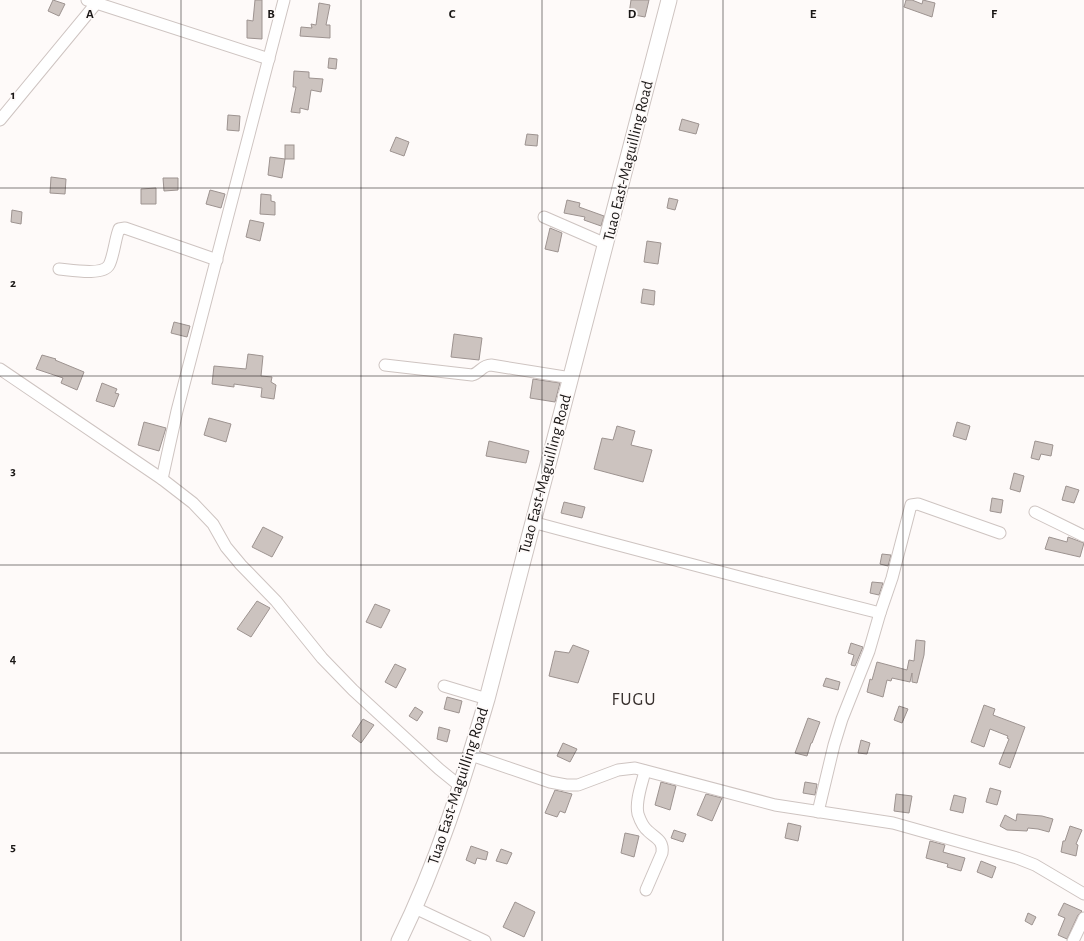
<svg xmlns="http://www.w3.org/2000/svg" width="1084" height="941" font-family="'Alegreya Sans',sans-serif">
<rect width="100%" height="100%" fill="#fefaf9"/>
<!-- building -->
<g fill="#ccc3bf" stroke="#9d9390">
<polygon points="53,0 65,4 59,16 48,11"/>
<polygon points="255,0 262,0 262,39 247,38 247,20 253,21"/>
<polygon points="631,0 649,0 645,17 629,14"/>
<polygon points="906,0 912,0 922,4 923,0 935,3 932,17 904,7"/>
<polygon points="319,3 330,5 326,25 330,25 330,38 300,36 301,27 312,28 311,24 316,25"/>
<polygon points="329,58 337,59 336,69 328,68"/>
<polygon points="294,71 309,72 309,78 323,79 321,92 311,90 308,110 300,108 300,113 291,112 296,87 293,87"/>
<polygon points="228,115 240,116 239,131 227,130"/>
<polygon points="682,119 699,124 696,134 679,130"/>
<polygon points="527,134 538,135 537,146 525,145"/>
<polygon points="396,137 409,142 404,156 390,151"/>
<rect x="285" y="145" width="9" height="14"/>
<polygon points="270,157 285,159 282,178 268,175"/>
<polygon points="51,177 66,179 65,194 50,193"/>
<polygon points="163,178 178,178 178,190 164,191"/>
<polygon points="156,188 156,204 141,204 141,189"/>
<polygon points="210,190 225,194 221,208 206,204"/>
<polygon points="261,194 271,195 271,201 275,202 275,215 260,214"/>
<polygon points="669,198 678,200 675,210 667,208"/>
<polygon points="567,200 580,203 579,207 604,216 601,226 584,220 585,217 564,213"/>
<polygon points="12,210 22,212 21,224 11,222"/>
<polygon points="250,220 264,223 260,241 246,237"/>
<polygon points="550,228 562,233 558,252 545,249"/>
<polygon points="647,241 661,243 658,264 644,262"/>
<polygon points="643,289 655,291 654,305 641,303"/>
<polygon points="174,322 190,326 187,337 171,333"/>
<polygon points="454,334 482,338 479,360 451,357"/>
<polygon points="248,354 263,356 261,376 272,377 271,382 276,385 274,399 261,397 262,388 234,384 234,387 212,384 214,366 246,369"/>
<polygon points="42,355 56,359 55,360 84,372 77,390 61,383 63,378 36,369"/>
<polygon points="533,379 560,383 555,402 530,398"/>
<polygon points="102,383 117,389 115,393 119,394 114,407 96,401"/>
<polygon points="209,418 231,424 226,442 204,435"/>
<polygon points="144,422 166,428 159,451 138,445"/>
<polygon points="957,422 970,426 966,440 953,436"/>
<polygon points="617,426 635,431 631,445 652,450 643,482 594,469 602,438 613,440"/>
<polygon points="489,441 529,451 526,463 486,456"/>
<polygon points="1035,441 1053,445 1051,456 1041,454 1039,460 1031,458"/>
<polygon points="1014,473 1024,476 1020,492 1010,489"/>
<polygon points="1066,486 1079,490 1074,503 1062,500"/>
<polygon points="992,498 1003,500 1001,513 990,511"/>
<polygon points="564,502 585,507 582,518 561,513"/>
<polygon points="263,527 283,537 272,557 252,547"/>
<polygon points="1049,537 1067,542 1068,537 1084,543 1080,557 1045,549"/>
<polygon points="882,554 891,555 888,566 880,564"/>
<polygon points="872,582 883,583 879,595 870,593"/>
<polygon points="257,601 270,608 251,637 237,629"/>
<polygon points="375,604 390,610 381,628 366,622"/>
<polygon points="916,640 925,641 924,655 917,683 912,682 912,673 910,682 892,678 891,681 887,680 883,697 867,692 870,679 872,680 877,662 907,670 909,660 914,661"/>
<polygon points="851,643 863,647 855,666 851,665 854,655 848,653"/>
<polygon points="573,645 589,651 578,683 549,676 555,651 569,653"/>
<polygon points="395,664 406,669 396,688 385,682"/>
<polygon points="826,678 840,682 838,690 823,686"/>
<polygon points="447,697 462,701 459,713 444,709"/>
<polygon points="984,705 995,709 993,715 1025,727 1010,768 999,764 1009,739 1007,738 1008,736 990,729 984,747 971,742"/>
<polygon points="899,706 908,709 902,723 894,720"/>
<polygon points="415,707 423,712 417,721 409,716"/>
<polygon points="808,718 820,722 812,743 811,743 807,756 795,753"/>
<polygon points="363,719 374,725 361,743 352,736"/>
<polygon points="439,727 450,730 447,742 437,739"/>
<polygon points="861,740 870,743 867,754 858,753"/>
<polygon points="563,743 577,749 570,762 557,756"/>
<polygon points="661,782 676,786 670,810 655,805"/>
<polygon points="805,782 817,784 815,795 803,793"/>
<polygon points="990,788 1001,791 997,805 986,802"/>
<polygon points="555,790 572,794 565,813 560,811 557,817 545,813"/>
<polygon points="706,794 722,798 712,821 697,815"/>
<polygon points="896,794 912,796 909,813 894,811"/>
<polygon points="954,795 966,798 963,813 950,810"/>
<polygon points="1017,814 1042,816 1053,819 1049,832 1038,829 1028,828 1027,831 1007,830 1000,826 1005,815 1016,821"/>
<polygon points="788,823 801,826 798,841 785,838"/>
<polygon points="1070,826 1082,830 1076,844 1078,845 1076,856 1061,852 1063,841 1065,841"/>
<polygon points="674,830 686,834 683,842 671,838"/>
<polygon points="625,833 639,836 634,857 621,853"/>
<polygon points="930,841 945,845 943,852 965,858 961,871 947,867 948,864 926,858"/>
<polygon points="471,846 488,852 486,860 477,858 475,864 466,860"/>
<polygon points="501,849 512,853 507,864 496,861"/>
<polygon points="981,861 996,867 992,878 977,872"/>
<polygon points="515,902 535,912 524,937 503,927"/>
<polygon points="1064,903 1082,911 1078,915 1067,939 1058,935 1065,918 1058,915"/>
<polygon points="1028,913 1036,917 1032,925 1025,921"/>
</g>
<g fill="none" stroke-linecap="round" stroke-linejoin="round">
<defs>
<g id="street">
<polyline points="87,0 269,59"/>
<polyline points="0,120 99,0"/>
<polyline points="544,217 606,244"/>
<path d="M59,269C71,270 103,276 109,265C113,258 115,241 118,232L119,229L125,228L217,260"/>
<path d="M385,365L472,375C480,373 482,365 491,365L571,378"/>
<polyline points="0,369 162,479 193,503 213,524 226,547 241,565 276,601 322,658 353,690 439,769 460,786"/>
<polyline points="162,479 177,411 284,0"/>
<polyline points="1035,512 1084,536"/>
<path d="M532,522C648,553 764,584 880,613L869,651L842,719L834,745L818,812"/>
<polyline points="880,613 892,578 911,505 918,504 1000,533"/>
<polyline points="444,686 487,699"/>
<polyline points="471,755 550,782 566,785 578,785 618,770 635,768 775,805 893,823 1017,858 1035,865 1084,894"/>
<path d="M645,771C642,784 635,801 638,814C640,820 643,827 648,831C655,838 664,840 662,853L646,890"/>
<polyline points="415,908 485,941"/>
<polyline points="1073,941 1084,918"/>
</g>
<path id="secondary" d="M399,941C437,864 463,781 487,699L669,0"/>
</defs>
<!-- street casing -->
<use href="#street" stroke="#cec4c1" stroke-width="13"/>
<!-- secondary casing -->
<use href="#secondary" stroke="#cec4c1" stroke-width="17"/>
<!-- street -->
<use href="#street" stroke="#fff" stroke-width="11"/>
<!-- secondary -->
<use href="#secondary" stroke="#fff" stroke-width="15"/>
</g>
<!-- grid -->
<path fill="none" stroke="#1a1716" stroke-width="1" stroke-opacity="0.55" d="M181,0V941M361,0V941M542,0V941M723,0V941M903,0V941M0,188H1084M0,376H1084M0,565H1084M0,753H1084"/>
<g text-anchor="middle" dominant-baseline="central" stroke-width="3.5" stroke-linejoin="round" paint-order="stroke">
<!-- street labels -->
<g font-size="16" fill="#1a1716" stroke="#fefaf9">
<text transform="translate(628 161) rotate(-76)">Tuao East-Maguilling Road</text>
<text transform="translate(545 474) rotate(-75)">Tuao East-Maguilling Road</text>
<text transform="translate(458 786) rotate(-72)">Tuao East-Maguilling Road</text>
</g>
<!-- quarter labels -->
<g font-size="18" letter-spacing="1" fill="#372f2d" stroke="#fefaf9">
<text x="634" y="700">FUGU</text>
</g>
</g>
<g font-size="13" text-anchor="middle" font-weight="bold" fill="#1a1716" stroke="#fefaf9" stroke-width="3.5" stroke-linejoin="round" paint-order="stroke">
<text x="90" y="18">A</text>
<text x="271" y="18">B</text>
<text x="452" y="18">C</text>
<text x="632" y="18">D</text>
<text x="813" y="18">E</text>
<text x="994" y="18">F</text>
<text x="13" y="99">1</text>
<text x="13" y="287">2</text>
<text x="13" y="475">3</text>
<text x="13" y="663">4</text>
<text x="13" y="851">5</text>
</g>
</svg>
